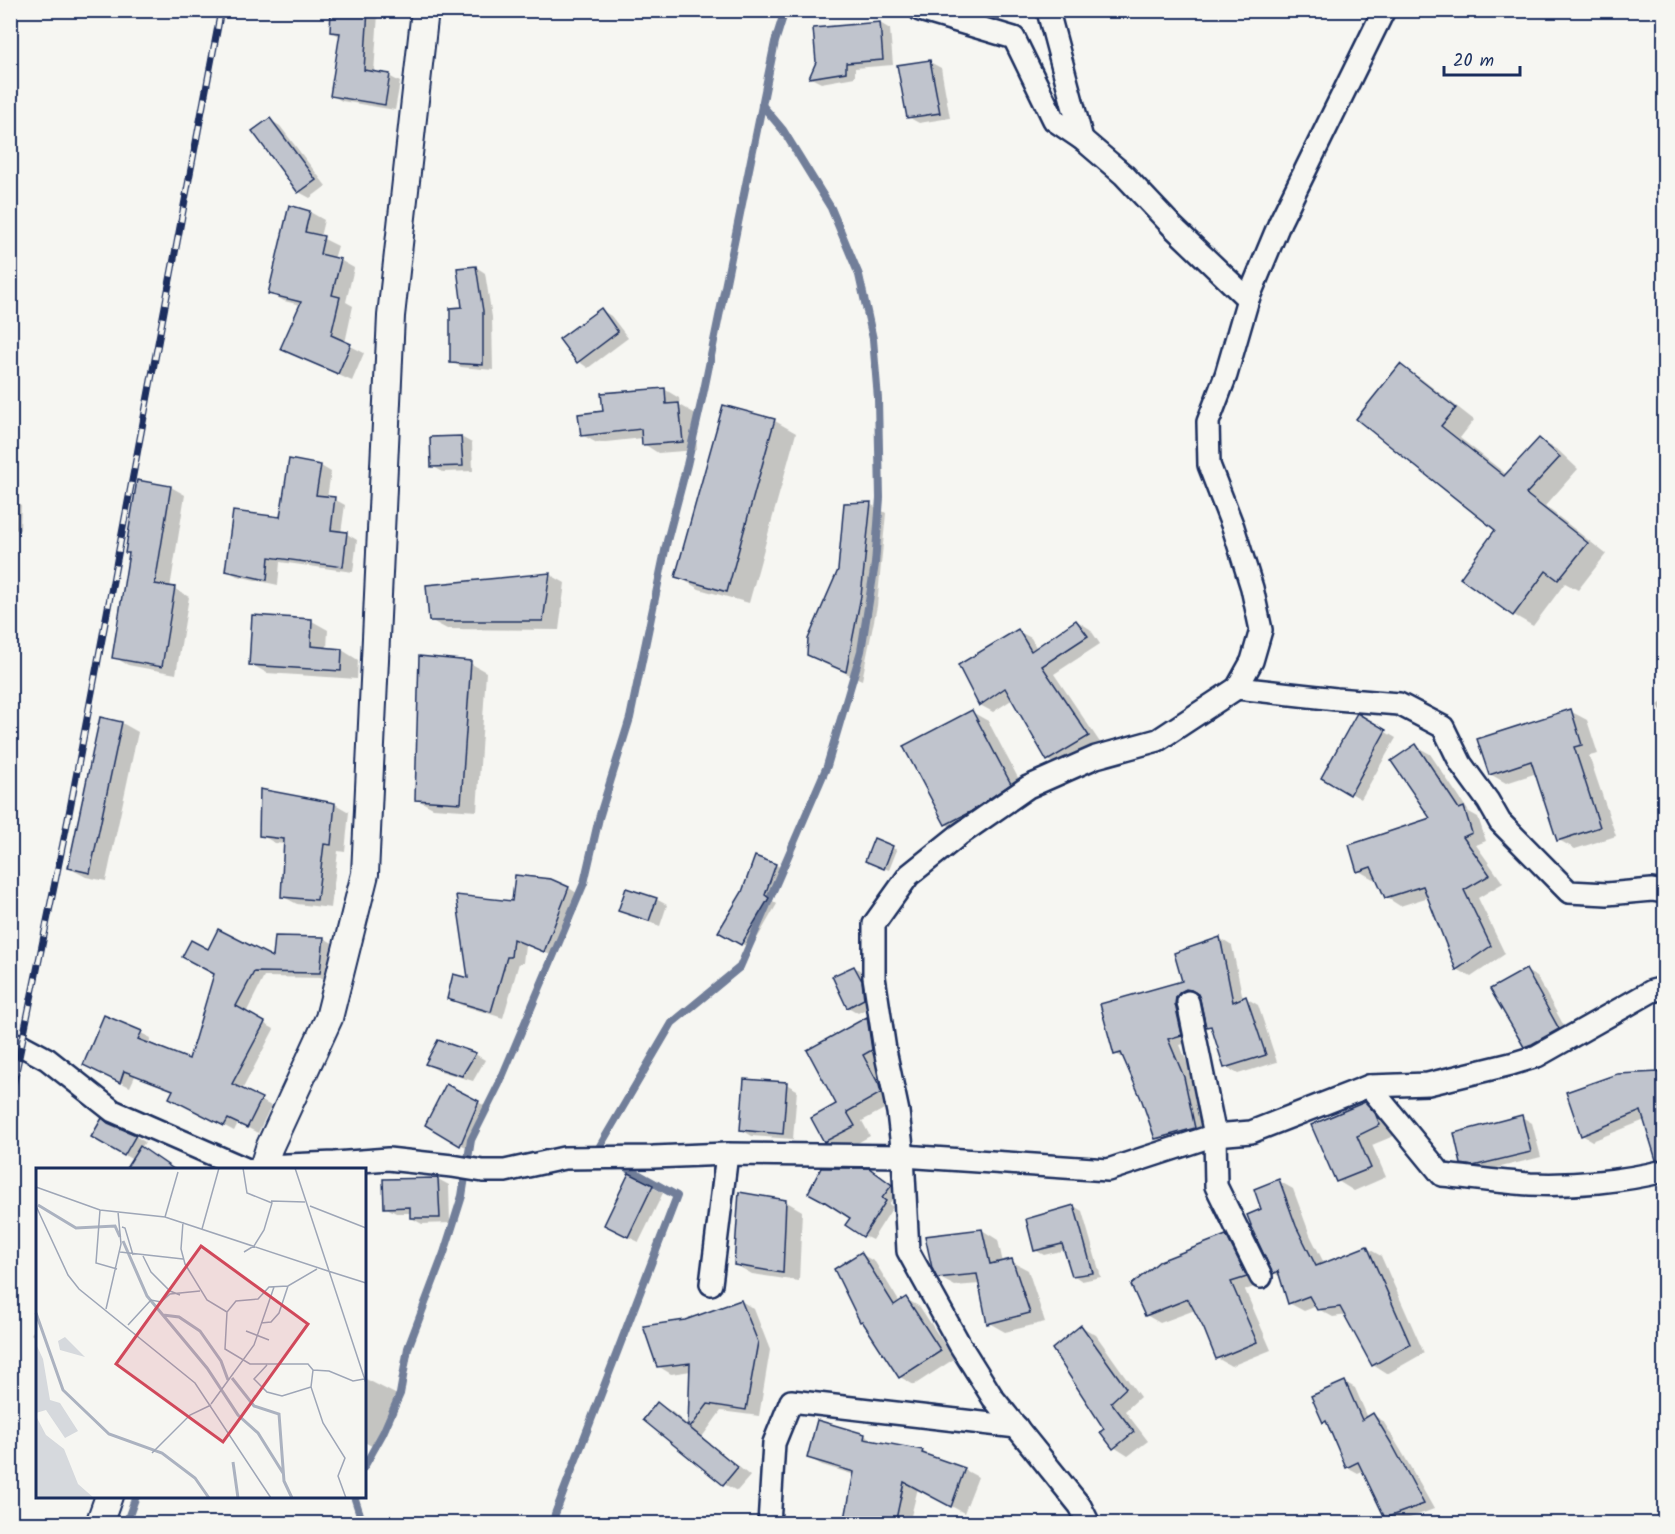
<svg xmlns="http://www.w3.org/2000/svg" width="1675" height="1534" font-family="Kalam,sans-serif">
<rect width="100%" height="100%" fill="#f6f6f2"/>
<filter id="ink" filterUnits="userSpaceOnUse"><feTurbulence type="fractalNoise" baseFrequency=".0167" numOctaves="2"/><feDisplacementMap in="SourceGraphic" scale="12" xChannelSelector="R" yChannelSelector="G"/><feConvolveMatrix kernelMatrix="1 2 1 2 8 2 1 2 1" color-interpolation-filters="sRGB"/></filter>
<g filter="url(#ink)">
<!-- shadow -->
<g fill="#0003">
<polygon points="333,10 372,10 378,14 374,73 389,76 400,82 395,110 342,101 331,95 341,37 331,31"/>
<polygon points="880,23 890,29 893,65 855,68 855,77 821,83 811,78"/>
<polygon points="930,62 941,68 950,118 919,123 908,117"/>
<polygon points="270,120 280,126 326,186 310,198 299,192 254,131"/>
<polygon points="310,212 324,220 320,237 338,246 334,259 340,260 354,268 346,302 353,306 345,343 364,353 352,381 296,356 282,348 301,305 284,301 270,293"/>
<polygon points="476,267 485,273 492,317 493,370 461,367 452,362 463,308"/>
<polygon points="601,310 611,316 628,338 588,368 578,361"/>
<polygon points="1400,366 1419,377 1474,420 1460,438 1507,475 1540,440 1559,451 1578,469 1545,506 1606,554 1578,590 1565,583 1533,626 1514,615 1462,578 1497,530"/>
<polygon points="664,389 679,398 680,405 694,413 697,450 658,453 644,444 643,438 597,443 582,435 604,413"/>
<polygon points="724,407 775,421 796,433 749,603 699,589 677,576"/>
<polygon points="461,437 472,443 473,471 443,472 432,466"/>
<polygon points="290,461 321,466 331,472 327,498 334,499 345,505 341,533 347,534 357,540 353,572 280,562 278,585 237,576 226,570 281,519"/>
<polygon points="139,482 171,487 185,495 170,588 175,589 189,597 176,674 128,665 114,657 130,554 127,552"/>
<polygon points="10,499 21,505 20,530 10,529"/>
<polygon points="870,504 886,513 877,606 862,680 825,664 809,654"/>
<polygon points="549,574 565,583 559,630 447,629 430,620"/>
<polygon points="254,617 312,621 328,630 327,649 342,650 358,660 357,679 267,673 251,664"/>
<polygon points="1077,621 1090,629 1100,644 1054,674 1101,744 1061,768 1048,760 1013,699 993,712 980,705 1018,631 1031,638 1037,649"/>
<polygon points="470,663 486,672 477,811 433,808 416,799"/>
<polygon points="1664,701 1664,716 1658,705"/>
<polygon points="1570,711 1587,720 1598,754 1589,756 1616,836 1575,849 1559,840 1537,773 1506,783 1490,774"/>
<polygon points="972,712 988,721 1026,793 962,833 946,824"/>
<polygon points="1358,716 1396,738 1361,799 1323,777"/>
<polygon points="122,723 138,732 106,881 86,877 69,868"/>
<polygon points="1416,746 1430,754 1469,812 1478,817 1486,841 1476,845 1503,883 1478,898 1505,954 1471,977 1457,969 1429,897 1400,906 1386,897 1377,877 1373,879 1359,871 1432,819"/>
<polygon points="335,804 349,812 345,852 338,851 331,908 297,904 282,896 285,844 275,843 261,835"/>
<polygon points="875,840 897,850 889,870 871,863"/>
<polygon points="756,858 776,865 785,870 773,901 777,904 751,949 720,931 743,893"/>
<polygon points="569,888 580,895 556,957 525,945 523,963 519,963 503,1018 461,1005 449,998 469,980 513,903"/>
<polygon points="656,899 667,905 660,926 631,916 620,910"/>
<polygon points="276,937 324,938 334,944 330,978 264,977 246,1013 274,1029 242,1090 271,1106 258,1133 238,1123 234,1131 182,1103 174,1091 135,1076 130,1087 95,1070 141,1033 151,1038 148,1045 190,1061 216,974 209,951 274,960"/>
<polygon points="1219,938 1232,946 1243,999 1246,998 1258,1005 1277,1062 1238,1074 1226,1067 1214,1030 1208,1026 1200,995 1193,999 1193,1041 1180,1045 1196,1085 1207,1135 1169,1146 1156,1138 1143,1101 1125,1059 1116,1054 1184,982"/>
<polygon points="854,967 865,973 874,1005 858,1013 848,1007"/>
<polygon points="1526,971 1537,977 1569,1035 1536,1052 1526,1045"/>
<polygon points="867,1019 883,1028 897,1102 862,1121 870,1136 843,1151 827,1141 813,1118 838,1104"/>
<polygon points="475,1054 485,1060 473,1081 437,1070 427,1064"/>
<polygon points="1659,1074 1664,1077 1664,1157 1645,1120 1592,1141 1582,1135"/>
<polygon points="786,1084 797,1090 793,1139 752,1136 742,1130"/>
<polygon points="478,1102 489,1108 471,1150 427,1125"/>
<polygon points="1365,1103 1382,1113 1396,1135 1372,1145 1386,1177 1354,1191 1338,1181 1313,1126"/>
<polygon points="1522,1117 1532,1123 1541,1157 1485,1171 1474,1170 1463,1163"/>
<polygon points="135,1136 145,1142 133,1160 93,1137"/>
<polygon points="630,1175 663,1193 639,1242 616,1231"/>
<polygon points="878,1175 899,1190 889,1204 893,1207 872,1240 864,1236 852,1218"/>
<polygon points="438,1179 449,1185 450,1223 422,1224 411,1218 411,1213 396,1213 385,1207"/>
<polygon points="1279,1181 1293,1189 1310,1235 1325,1265 1367,1248 1381,1256 1424,1353 1387,1374 1373,1365 1347,1315 1333,1317 1318,1309 1317,1306 1304,1311 1289,1303 1281,1277 1274,1273 1263,1209"/>
<polygon points="785,1201 802,1211 799,1281 752,1274 736,1265"/>
<polygon points="1074,1206 1082,1211 1101,1277 1082,1281 1073,1275 1065,1250 1044,1255 1035,1250"/>
<polygon points="982,1230 998,1240 1003,1263 1011,1261 1028,1270 1045,1322 1005,1332 989,1323 980,1284 955,1286 938,1277"/>
<polygon points="1226,1236 1240,1245 1260,1285 1245,1290 1271,1350 1231,1366 1217,1358 1195,1310 1160,1323 1146,1315"/>
<polygon points="861,1254 875,1262 900,1303 906,1299 920,1307 954,1359 914,1385 900,1377 865,1324 861,1321"/>
<polygon points="741,1301 754,1309 770,1350 759,1416 721,1411 702,1437 750,1476 737,1491 724,1484 645,1419 658,1404 671,1411 690,1427 691,1371 671,1374 658,1366 686,1321"/>
<polygon points="38,1325 38,1339 31,1334"/>
<polygon points="1082,1327 1096,1335 1140,1397 1125,1411 1148,1441 1128,1456 1114,1447 1106,1430"/>
<polygon points="364,1378 401,1397 374,1447 364,1442"/>
<polygon points="1345,1382 1355,1388 1368,1418 1373,1415 1383,1421 1403,1454 1434,1509 1396,1523 1386,1517 1364,1470 1358,1473 1347,1467 1329,1424 1324,1422"/>
<polygon points="864,1435 877,1443 922,1451 935,1459 965,1470 978,1477 964,1513 918,1488 909,1524 846,1524 855,1475 822,1465 809,1458"/>
<polygon points="188,1520 197,1524 187,1524"/>
</g>
<g fill="none" stroke-linecap="round" stroke-linejoin="round">
<!-- stream -->
<g stroke="#717e99" stroke-width="8">
<polyline points="602,1153 597,1151 672,1023 740,967 827,766 861,651 875,564 880,498 878,399 873,339 859,275 831,208 783,130 762,105"/>
<polyline points="364,1467 383,1433 400,1394 408,1348 444,1253 462,1196 471,1140 499,1084 584,883 599,818 630,718 667,541 687,465 704,390 775,42 785,10"/>
<polyline points="354,1496 363,1524"/>
<polyline points="126,1524 136,1496"/>
<polyline points="553,1524 555,1514 677,1196 620,1164"/>
</g>
</g>
<!-- building -->
<g fill="#c0c4cd" stroke="#1b2f5e" stroke-width="1.5">
<polygon points="331,10 368,10 364,70 390,74 385,105 330,96 340,33 330,32"/>
<polygon points="880,22 883,60 846,63 846,72 809,78 816,62 813,28"/>
<polygon points="930,60 940,113 907,118 897,65"/>
<polygon points="270,118 316,180 298,193 252,131"/>
<polygon points="289,205 310,211 305,232 324,236 320,254 341,259 332,295 340,297 331,335 351,344 338,374 280,349 301,302 268,294"/>
<polygon points="476,266 483,311 483,365 450,363 450,308 462,307 457,268"/>
<polygon points="601,308 618,332 577,363 559,339"/>
<polygon points="1400,364 1456,408 1441,426 1504,476 1539,438 1560,457 1526,494 1588,543 1558,580 1546,571 1513,616 1460,578 1495,530 1356,419"/>
<polygon points="665,388 666,404 679,403 683,442 642,445 641,429 581,436 578,414 603,411 601,393"/>
<polygon points="723,405 775,419 727,592 675,577"/>
<polygon points="461,436 463,466 431,467 430,437"/>
<polygon points="289,459 321,465 316,495 335,497 331,530 347,532 343,567 269,557 267,580 225,571 233,511 280,517"/>
<polygon points="137,480 171,486 155,584 175,587 162,667 112,658 129,553 125,553"/>
<polygon points="871,502 861,596 846,672 807,655 808,639 838,570 844,503"/>
<polygon points="550,573 543,621 429,621 426,585"/>
<polygon points="252,615 312,619 311,646 342,649 341,671 249,665"/>
<polygon points="1076,620 1088,636 1042,666 1089,736 1047,761 1005,688 979,706 958,665 1018,629 1031,651"/>
<polygon points="419,656 471,661 461,803 415,800"/>
<polygon points="1571,709 1582,745 1574,747 1600,827 1557,841 1531,761 1489,775 1477,739"/>
<polygon points="972,710 1011,784 970,812 945,825 903,746"/>
<polygon points="1357,713 1386,730 1350,795 1321,778"/>
<polygon points="100,717 122,722 90,873 68,868"/>
<polygon points="1416,744 1459,809 1464,807 1472,833 1463,837 1490,875 1464,890 1491,946 1456,970 1423,886 1385,898 1371,867 1357,872 1349,845 1430,818 1391,761"/>
<polygon points="260,789 335,803 331,845 324,844 317,900 281,897 284,839 259,836"/>
<polygon points="874,838 893,846 884,869 865,861"/>
<polygon points="755,856 776,864 765,895 769,898 741,945 718,932 742,892"/>
<polygon points="515,875 551,879 569,887 544,952 513,939 511,957 507,957 491,1012 447,999 453,974 468,978 456,895 512,901"/>
<polygon points="626,888 657,898 649,921 618,911"/>
<polygon points="218,929 273,957 275,936 324,937 320,973 254,972 236,1006 265,1022 232,1084 262,1098 247,1128 228,1119 224,1126 169,1098 173,1090 124,1071 120,1083 83,1065 104,1015 142,1031 138,1039 189,1059 214,974 182,957 191,940 208,949"/>
<polygon points="1220,937 1233,1002 1246,996 1266,1055 1224,1068 1211,1026 1206,1027 1200,999 1198,994 1191,990 1186,989 1180,992 1176,997 1175,1004 1182,1035 1168,1039 1184,1077 1195,1128 1155,1139 1142,1101 1121,1053 1114,1055 1100,1004 1182,981 1174,953"/>
<polygon points="854,966 862,981 864,999 847,1008 832,976"/>
<polygon points="1526,969 1559,1029 1532,1044 1524,1047 1490,989"/>
<polygon points="867,1017 872,1050 863,1055 879,1085 881,1093 847,1112 855,1126 824,1142 811,1118 836,1104 807,1050"/>
<polygon points="438,1040 476,1053 462,1076 425,1064"/>
<polygon points="1659,1072 1665,1091 1665,1159 1656,1160 1641,1111 1581,1136 1566,1092 1617,1074"/>
<polygon points="744,1079 787,1082 783,1134 740,1130"/>
<polygon points="446,1084 479,1101 460,1146 425,1125"/>
<polygon points="1365,1102 1375,1113 1380,1125 1357,1136 1371,1168 1336,1182 1311,1125"/>
<polygon points="1522,1115 1531,1152 1473,1166 1461,1164 1454,1133"/>
<polygon points="102,1118 108,1123 136,1135 124,1156 91,1137"/>
<polygon points="140,1146 175,1170 125,1170"/>
<polygon points="821,1168 869,1168 892,1185 882,1198 886,1201 863,1237 845,1225 850,1218 825,1202 808,1193"/>
<polygon points="629,1173 653,1185 628,1237 604,1225"/>
<polygon points="438,1178 440,1218 410,1218 410,1207 384,1208 383,1179"/>
<polygon points="1279,1179 1296,1226 1316,1266 1367,1246 1410,1344 1372,1366 1340,1307 1317,1310 1309,1296 1288,1304 1278,1271 1273,1274 1250,1225 1251,1225 1247,1215 1261,1209 1254,1189"/>
<polygon points="739,1192 786,1200 783,1273 734,1265"/>
<polygon points="1074,1205 1093,1273 1072,1276 1062,1244 1034,1251 1026,1219"/>
<polygon points="982,1229 990,1264 1012,1259 1030,1313 987,1324 977,1274 937,1278 932,1268 925,1236"/>
<polygon points="1226,1235 1247,1277 1231,1282 1257,1342 1216,1359 1204,1329 1188,1299 1145,1316 1131,1285 1160,1261"/>
<polygon points="861,1252 894,1305 906,1297 941,1351 899,1378 862,1321 860,1322 834,1269"/>
<polygon points="741,1300 758,1342 746,1410 708,1404 690,1428 738,1467 723,1485 643,1420 657,1402 688,1427 690,1363 657,1367 643,1326 685,1320"/>
<polygon points="1081,1325 1126,1388 1111,1402 1134,1432 1113,1449 1100,1432 1104,1429 1052,1349"/>
<polygon points="1345,1381 1362,1420 1373,1413 1393,1446 1424,1504 1385,1518 1358,1462 1346,1468 1326,1421 1323,1423 1311,1396"/>
<polygon points="817,1420 865,1434 864,1439 923,1450 922,1453 965,1468 951,1507 904,1482 895,1524 844,1524 854,1472 807,1458"/>
</g>
<g fill="none" stroke-linecap="round" stroke-linejoin="round">
<defs>
<g id="minor">
<polyline points="920,10 1014,38 1054,120 1082,139 1124,175 1173,227 1248,299"/>
<polyline points="1050,10 1049,15 1082,139"/>
<polyline points="1237,688 1336,699 1399,704 1443,727 1461,764 1488,801 1500,822 1569,892 1607,894 1652,890 1664,892"/>
<polyline points="1188,1002 1215,1135 1216,1186 1261,1277"/>
<polyline points="10,1044 21,1045 47,1059 113,1111 248,1170"/>
<path d="M1369,1086L1442,1175C1472,1178 1501,1182 1530,1184C1573,1186 1624,1181 1664,1171"/>
<polyline points="264,1166 335,1163 388,1159 452,1166 483,1171 505,1171 564,1158 653,1157 727,1154 903,1156 1108,1170 1215,1135 1251,1132 1369,1086 1428,1084 1511,1064 1537,1056 1652,991 1664,988"/>
<polyline points="711,1284 727,1154"/>
<polyline points="769,1524 774,1443 791,1401 1017,1427"/>
<polyline points="1089,1524 1080,1506 993,1398 960,1345 908,1251 903,1156 898,1112 885,1050 874,977 874,924 909,875 959,835 1028,787 1096,757 1158,740 1237,688 1252,661 1261,630 1252,588 1233,527 1209,465 1208,422 1226,375 1248,299 1280,222 1384,10"/>
</g>
<g id="tertiary">
<polyline points="262,1170 269,1148 329,1018 365,874 391,316 425,10"/>
<polyline points="99,1524 109,1496"/>
</g>
</defs>
<!-- minor casing -->
<use href="#minor" stroke="#1b2f5e" stroke-width="26"/>
<!-- tertiary casing -->
<use href="#tertiary" stroke="#1b2f5e" stroke-width="30"/>
<!-- minor -->
<use href="#minor" stroke="#f6f6f2" stroke-width="21"/>
<!-- tertiary -->
<use href="#tertiary" stroke="#f6f6f2" stroke-width="26"/>
<defs>
<polyline id="rail" points="10,1101 68,819 221,10"/>
</defs>
<!-- rail casing -->
<use href="#rail" stroke="#1b2f5e" stroke-width="7"/>
<!-- rail -->
<use href="#rail" stroke="#f6f6f2" stroke-width="4.5" stroke-dasharray="14" stroke-linecap="butt"/>
</g>
</g>
<!-- overview -->
<g transform="translate(36 1168)">
<rect width="330" height="330" fill="#f6f6f2"/>
<path d="M29,169L49,189L24,182L22,173ZM0,176L7,191L14,232L24,235L42,263L29,270L10,242L0,245ZM0,248L10,267L28,281L42,316L58,330H0Z" fill="#d6d9dd"/>
<path fill="none" stroke="#abb2c0" stroke-width="3" d="M2,37L40,60L79,58L84,69M87,73L111,128L171,200L202,247L222,265L247,305M0,145L27,222L73,266L126,285L159,310L173,330M127,147L143,149L164,163L185,193L192,212M196,210L218,238L243,246L248,313L256,330M197,294L202,330"/>
<path fill="none" stroke="#9ea6b7" stroke-width="1.5" d="M207,0L211,25L236,35L228,62L218,78L208,84M259,0L330,215M0,19L64,42L129,49L292,103M235,33L269,34M0,38L32,107L43,121L159,215L235,330M274,38L330,60M64,42L60,95L81,101M129,49L142,4M147,54L145,81L149,96L171,132L191,144M86,59L89,60L97,87M166,61L183,0M84,84L147,91M107,88L115,104L134,123L144,127M281,101L252,118L233,119L222,131L200,133L191,144L189,181L214,196H272L277,202L293,203L317,213L328,211M292,103L330,115M70,141L85,76L82,44M225,155L235,154L243,145L252,118M92,157L115,132L125,134L134,126L164,123M210,163L233,172M231,197L218,211L231,224L246,228L275,219M277,202L275,219L287,255L309,290L302,308L310,330M175,236L218,177L238,119M116,285L154,247L175,237"/>
<path fill="#d1495b" fill-opacity="0.15" stroke="#d1495b" stroke-width="3" d="M165,78L272,156L187,274L80,196Z"/>
<rect width="330" height="330" fill="none" stroke="#1b2f5e" stroke-width="3"/>
</g>
<!-- margin -->
<rect width="1675" height="1534" fill="none" stroke="#f6f6f2" stroke-width="36"/>
<rect x="18" y="18" width="1639" height="1498" fill="none" stroke="#1b2f5e" stroke-width="2" filter="url(#ink)"/>
<!-- scale -->
<path d="M1444 66v9h76v-9" fill="none" stroke="#1b2f5e" stroke-width="3"/>
<text x="1453" y="66" font-size="18" fill="#1b2f5e" stroke="#f6f6f2" stroke-width="4.5" paint-order="stroke">20 m</text>
</svg>
